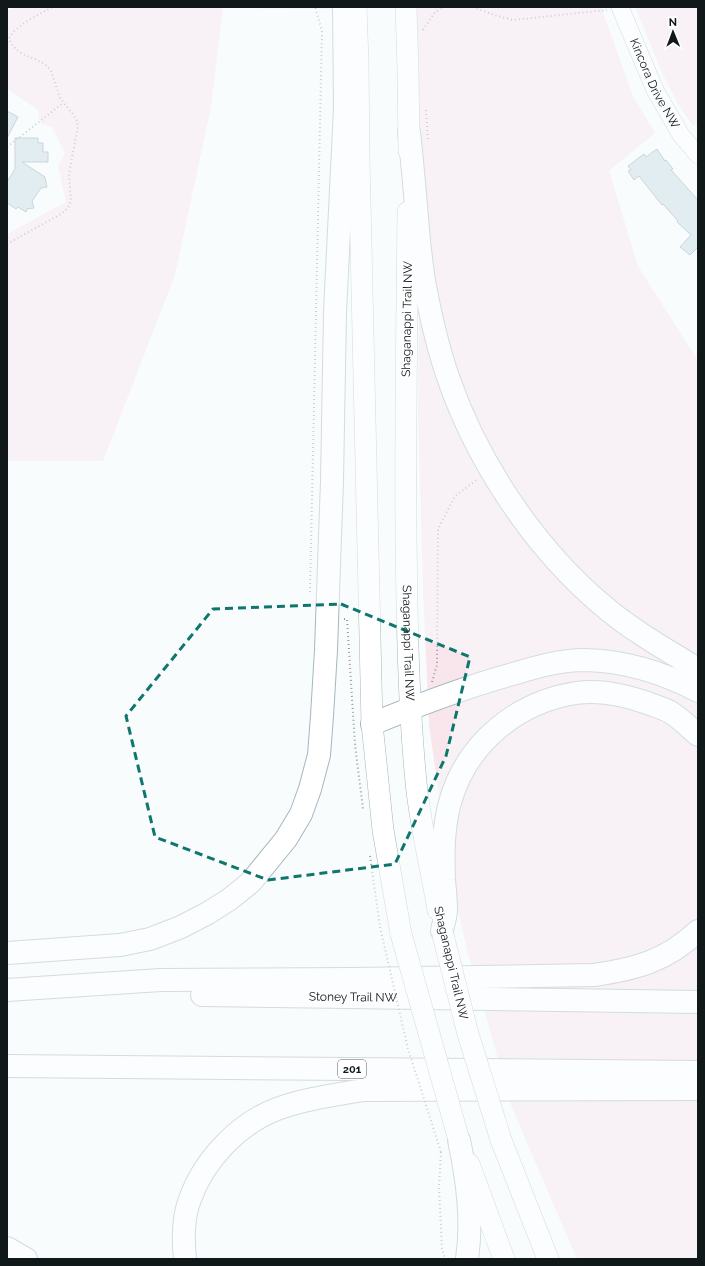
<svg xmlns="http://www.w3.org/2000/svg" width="705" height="1266" font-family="Raleway,sans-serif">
<rect width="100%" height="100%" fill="#f8fcfd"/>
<!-- green -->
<g fill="#f9e6ed">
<polygon points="18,7 330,7 330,9 223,8 211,107 175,275 103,461 7,461 7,234 66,202 58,167 65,153 52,127 42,124 39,119 38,110 9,90 7,89 7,10"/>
<polygon points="412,7 601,7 633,96 655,133 609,171 638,266 698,361 698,1259 577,1259 512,1108 468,953 452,885 429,725 423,588 418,414 421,140"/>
<polygon points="635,7 698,7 698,121 693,126 678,104 663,75"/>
</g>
<!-- building -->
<g fill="#c8dbe2" stroke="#96a8af">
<polygon points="7,111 18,117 7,138"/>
<polygon points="15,138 38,138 38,143 43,143 43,152 48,152 48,162 22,162 45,177 47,187 41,188 32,201 34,208 27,209 26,212 18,207 16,209 7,203 7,182 15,169"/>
<polygon points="657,149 665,161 666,160 673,169 671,170 698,200 698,247 690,255 680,247 691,235 677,222 678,221 663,204 662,205 639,176 634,180 628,171 631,170 628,166 644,154 646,157"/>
</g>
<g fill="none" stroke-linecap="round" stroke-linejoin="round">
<defs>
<g id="minor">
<path id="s1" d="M620,7L655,90L681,135L698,155"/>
</g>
<g id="major">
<polyline points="356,7 358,62 359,159 372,724 383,830 401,934"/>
<polyline points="406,7 408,70 409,151"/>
<path id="s2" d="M408,212C407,320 405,428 406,536C407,618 408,700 416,782C420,825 431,868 438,910"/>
<polyline points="501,1140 548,1259"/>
<polyline points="469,1164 504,1259"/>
</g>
<g id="highway">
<path d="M409,132C413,168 416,205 419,241C421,256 422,271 425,286C431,318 438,349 449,380C478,463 534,547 601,604C631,630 665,649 698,669"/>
<path d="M372,724C418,705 465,687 513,674C536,667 560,660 585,660C625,661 662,672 698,691"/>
<path d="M442,931C443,924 446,917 446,910C446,900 445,890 444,880C443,852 443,825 451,799C468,742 518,702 576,693C602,689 629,696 653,705C658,707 665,709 670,712C680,718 689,727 698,735"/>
<polyline points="7,953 120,945 150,939 181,927 208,913 230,899 251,882 286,839 301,814 310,789 319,755 322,716 326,650 332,481 335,312 345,108 344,7"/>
<path d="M7,990L161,980L354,979L594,975C636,969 666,961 698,931"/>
<path id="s3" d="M202,995L698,1002"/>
<polyline points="7,1066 698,1072"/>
<path d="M459,1140C467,1179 473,1219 467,1259"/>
<polyline points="7,1248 26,1259"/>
<path d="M185,1259C183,1240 183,1217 190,1199C204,1160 238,1124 277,1109C304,1099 334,1095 363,1090L698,1089"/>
</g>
</defs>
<!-- minor casing -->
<use href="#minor" stroke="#a5b7be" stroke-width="18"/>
<!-- major casing -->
<use href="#major" stroke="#a5b7be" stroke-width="22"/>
<!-- highway casing -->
<use href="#highway" stroke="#a5b7be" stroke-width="24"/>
<!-- path -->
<g stroke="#969b9d" stroke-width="2" stroke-dasharray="1 3" stroke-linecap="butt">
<polyline points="436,7 437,11"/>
<polyline points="473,7 497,16 513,20 607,10"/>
<polyline points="423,30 435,12 445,7"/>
<polyline points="426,110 428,142"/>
<polyline points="7,147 63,103"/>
<path d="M7,244L61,214L68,208L71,201L69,174L78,126L76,118L60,98L51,71C39,54 19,61 9,39C13,27 41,13 53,7"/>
<polyline points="310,592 322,31 315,7"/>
<polyline points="344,619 347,619 355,745 363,809"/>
<polyline points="432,682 437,665 438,529 455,496 478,479"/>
<polyline points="370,856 380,927"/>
<polyline points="441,1152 439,1187 442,1249 445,1259"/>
</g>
<!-- minor -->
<use href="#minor" stroke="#fff" stroke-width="17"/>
<!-- major -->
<use href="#major" stroke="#fff" stroke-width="21"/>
<!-- highway -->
<use href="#highway" stroke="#fff" stroke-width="22"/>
<defs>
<g id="major-bridge">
<polyline points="442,931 468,1034 501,1140"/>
<polyline points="401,934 459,1140"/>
</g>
</defs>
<!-- major-bridge casing -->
<use href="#major-bridge" stroke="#a5b7be" stroke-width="22" stroke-linecap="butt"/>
<!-- path-bridge -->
<polyline stroke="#969b9d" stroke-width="2" stroke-dasharray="1 3" stroke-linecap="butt" points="380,927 408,1049 441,1152"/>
<!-- major-bridge -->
<use href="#major-bridge" stroke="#fff" stroke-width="21"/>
</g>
<!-- marked area -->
<path d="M0 0H705V1266H0ZM341,604L470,657L446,756L395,864L268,880L155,837L126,716L213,609Z" fill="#f8fcfd" fill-opacity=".55" fill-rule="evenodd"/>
<path fill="none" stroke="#0f766e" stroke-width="3" stroke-dasharray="8 5" stroke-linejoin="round" d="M341,604L470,657L446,756L395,864L268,880L155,837L126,716L213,609Z"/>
<g text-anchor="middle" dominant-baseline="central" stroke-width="4" stroke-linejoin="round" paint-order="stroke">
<!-- shield labels -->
<rect fill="#fff" stroke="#585d5f" stroke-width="1" x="338" y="1060" width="28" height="18" rx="3"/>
<g font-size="11" font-weight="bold" fill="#11181a">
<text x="352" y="1069">201</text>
</g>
<!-- street labels -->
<g font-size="12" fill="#11181a" stroke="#fff">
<text stroke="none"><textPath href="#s1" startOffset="84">Kincora Drive NW</textPath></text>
<text transform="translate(407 319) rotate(-89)">Shaganappi Trail NW</text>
<text stroke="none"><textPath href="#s2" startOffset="431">Shaganappi Trail NW</textPath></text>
<text transform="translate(451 963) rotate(77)">Shaganappi Trail NW</text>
<text stroke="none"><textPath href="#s3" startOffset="151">Stoney Trail NW</textPath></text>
</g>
</g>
<!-- border -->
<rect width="705" height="1266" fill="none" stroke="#11181a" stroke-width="16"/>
<!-- north arrow -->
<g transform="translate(673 32) rotate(359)" stroke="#ffffff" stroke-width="3" paint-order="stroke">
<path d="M0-3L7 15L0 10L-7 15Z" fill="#11181a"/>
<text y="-6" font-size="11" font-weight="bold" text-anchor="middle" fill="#11181a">N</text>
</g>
</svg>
